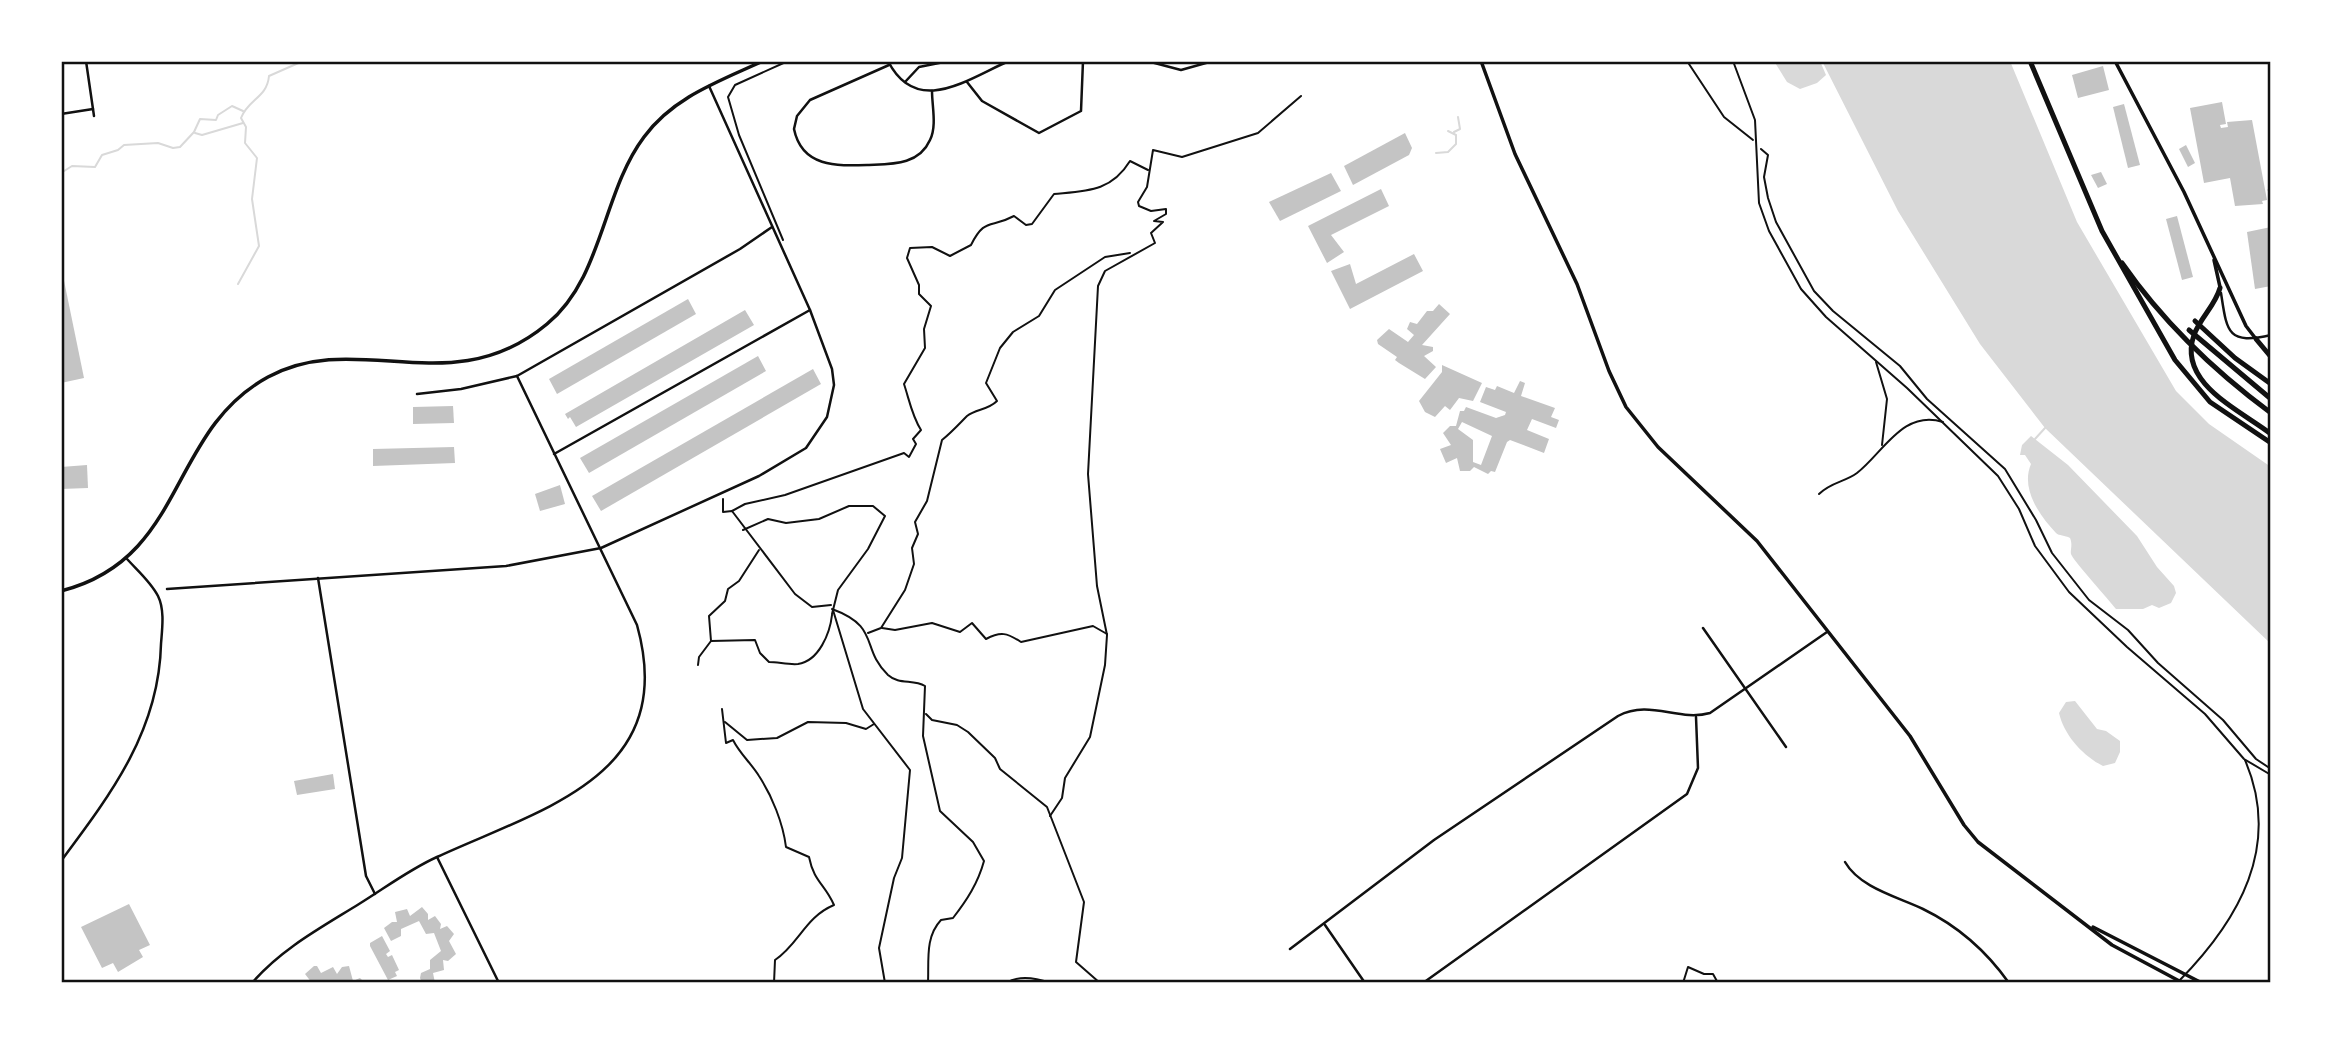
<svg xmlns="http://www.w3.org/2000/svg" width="2332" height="1044" font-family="'Alegreya Sans',sans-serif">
<rect width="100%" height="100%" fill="#fff"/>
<!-- water -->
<g fill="#d9d9d9">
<polygon points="1774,61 1820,61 1826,75 1817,83 1800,89 1787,82"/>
<polygon points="1822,61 2010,61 2077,222 2176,391 2209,424 2271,467 2271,644 2045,428 1980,344 1898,211"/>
<path d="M2031,436L2068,465L2137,536L2157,567L2174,586L2176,593L2171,603L2159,608L2152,605L2143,609H2116C2109,600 2072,559 2071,554C2070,550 2073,545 2070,538C2065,535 2059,536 2056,533C2037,513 2021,487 2031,464L2025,455H2020L2022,445Z"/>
<path d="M2075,701L2097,729L2106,731L2120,741V752L2115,763L2103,766C2083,756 2064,735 2059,713L2066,702Z"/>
</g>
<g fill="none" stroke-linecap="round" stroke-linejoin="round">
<!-- stream -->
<g stroke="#d9d9d9" stroke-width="2">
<polyline points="1454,132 1460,129 1458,117"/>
<polyline points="195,133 202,135 243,123"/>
<polyline points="1436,153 1448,152 1456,144 1456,135 1448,131"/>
<polyline points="61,173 72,166 95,167 102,155 118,150 124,145 158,143 173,148 180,147 194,132 200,119 216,120 218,115 232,106 243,111"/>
<path d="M238,284L259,246L252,199L257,158L245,143L246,127L241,118C248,99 267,98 269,76L303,61"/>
<polyline points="2035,439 2045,428"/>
</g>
</g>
<!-- building -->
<g fill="#c4c4c4" fill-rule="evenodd">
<polygon points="2103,66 2109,90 2078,98 2072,75"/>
<polygon points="2222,102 2226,124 2220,125 2221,128 2228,127 2227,122 2252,120 2267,200 2262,201 2263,204 2235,206 2230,178 2204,183 2190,108"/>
<polygon points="2124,104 2140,165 2128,168 2113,107"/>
<polygon points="1405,133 1412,148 1409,155 1353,185 1344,166"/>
<polygon points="2186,145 2195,163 2188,167 2179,149"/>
<polygon points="2101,172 2107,184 2098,188 2091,175"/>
<polygon points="1331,173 1341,191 1280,221 1269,202"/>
<polygon points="1381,189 1389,206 1331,235 1344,252 1327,263 1308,226"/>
<polygon points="2177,216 2193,277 2182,280 2166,219"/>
<polygon points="2271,227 2271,286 2255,289 2247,232"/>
<polygon points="1414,254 1423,271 1350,309 1331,271 1350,264 1356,284"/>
<polygon points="61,266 84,378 61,383"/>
<polygon points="688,299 696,314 557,394 549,379"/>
<polygon points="1439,304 1450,314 1422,345 1433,347 1433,351 1424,356 1436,367 1425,379 1399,363 1395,360 1397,357 1378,344 1377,340 1389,329 1408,342 1414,335 1407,329 1410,322 1417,324 1427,311 1433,311"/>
<polygon points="745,310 754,325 576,427 570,417 568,419 565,414"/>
<polygon points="758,356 766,371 589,473 580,458"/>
<polygon points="1442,365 1482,383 1473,401 1459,398 1450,410 1445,406 1435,417 1425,412 1419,401 1442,372"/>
<polygon points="813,369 821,384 601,511 592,496"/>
<path d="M1520,381L1525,383L1521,396L1555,408L1551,417L1559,420L1556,428L1532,419L1527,430L1549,439L1544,453L1510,440L1507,442L1495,472L1491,471L1488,474L1474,467L1470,471H1460L1457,458L1446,463L1440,449L1451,445L1443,433L1450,426H1456L1460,411H1464L1466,407L1496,418L1505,415L1506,412L1480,402L1486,387L1495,390L1497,386L1514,393ZM1462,422L1492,436L1481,465L1473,462V440L1458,429Z"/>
<polygon points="453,406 454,423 413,424 413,407"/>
<polygon points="454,447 455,463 373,466 373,449"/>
<polygon points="87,465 88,488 61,489 61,467"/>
<polygon points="560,485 565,504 540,511 535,494"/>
<polygon points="333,774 335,789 297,795 294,781"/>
<polygon points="129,904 150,945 139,950 143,957 118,972 113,963 102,968 81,927"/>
<polygon points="422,907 428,914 428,920 435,916 441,924 440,929 447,926 454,934 449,941 456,954 448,961 443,960 444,970 433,973 435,983 422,983 420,978 421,973 430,969 430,960 441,951 434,933 426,934 419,921 401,929 401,936 391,941 384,928 392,922 397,922 395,912 407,909 410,916"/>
<polygon points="382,936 390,951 386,954 388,957 392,955 399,970 395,972 397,976 388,980 370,946 370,943"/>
<polygon points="314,966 317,966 321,973 333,967 337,974 342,967 349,966 353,981 360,978 365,983 312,983 305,974"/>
</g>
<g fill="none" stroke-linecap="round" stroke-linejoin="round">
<!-- path -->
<g stroke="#111" stroke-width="2">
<polyline points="1687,61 1724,117 1753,140"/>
<polyline points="1761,149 1768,155 1764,177 1768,198 1776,222 1814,291 1833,311 1900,366 1927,399 2005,469 2036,520 2052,553 2089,600 2128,630 2158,663 2223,720 2256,759 2271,769"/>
<polyline points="783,240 739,135 728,97 735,85 788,61"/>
<polyline points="723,499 723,512 732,511 795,594 812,607 831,605"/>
<path d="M732,511L745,504L785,495L904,453L909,457L916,444L913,439L921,430C912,416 909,399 904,384L925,348L924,329L931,306L919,294V285L907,258L910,248L932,247L950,256L971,245C985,217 990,229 1014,216L1026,225L1032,224L1054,194C1086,191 1111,192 1130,161L1148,170"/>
<polyline points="743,530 768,519 786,523 819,519 849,506 873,506 885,516 868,549 838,590 832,614"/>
<path d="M832,609C881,627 860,648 888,675C899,685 913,679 925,686L923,736L940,811L973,842L984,861C978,883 967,900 953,918L941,920C925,937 929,960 928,983"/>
<polyline points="833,610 863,709 910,770 902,858 894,878 879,948 885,983"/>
<path d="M882,628L895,630L932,623L960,632L972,623L986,639C1001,631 1007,633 1021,642L1093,626L1107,634"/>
<path d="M868,633L881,628L905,590L914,564L912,548L918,534L915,522L927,501L942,440C952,432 959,424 967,416C976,409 988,410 997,401L986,383L1000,348L1013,332L1039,316L1055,290L1105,257L1130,253"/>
<path d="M711,641L755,640L760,653L769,662C778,662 789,665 798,664C819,661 830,633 832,615"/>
<polyline points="698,665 699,657 711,641 709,616 725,601 728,589 739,581 759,550"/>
<path d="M722,709L726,743L733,740C740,754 751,763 759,776C772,796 783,823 786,847L809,857C814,882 825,884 834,905C805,917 799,944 775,960L774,983"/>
<polyline points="926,714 932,720 957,725 968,732 995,758 1000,769 1047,807 1084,902 1076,962 1100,983"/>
<polyline points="725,722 747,740 777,738 808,722 846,723 866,729 874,724"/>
<polyline points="1050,816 1062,798 1065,778 1090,737 1105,665 1107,635 1097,586 1088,474 1098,286 1105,271 1155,243 1151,233 1163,222 1154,221 1166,214 1166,209 1151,211 1139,206 1138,202 1147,187 1153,150 1182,157 1258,133 1301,96"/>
<path d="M1006,983C1019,975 1036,978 1050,983"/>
<polyline points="1683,983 1688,967 1704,974 1713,974 1718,983"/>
</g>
<!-- service -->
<g stroke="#111" stroke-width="2">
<polyline points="1733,61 1755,120 1759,203 1769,231 1801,289 1826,317 1907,388 1998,476 2019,509 2035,546 2069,592 2127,647 2205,714 2244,759 2271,775"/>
<polyline points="1876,362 1887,399 1882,445"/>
<path d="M1819,494C1831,482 1845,482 1857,473C1883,453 1903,409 1943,422"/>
<path d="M2179,981C2239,920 2282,846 2245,760"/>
</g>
<!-- minor -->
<g stroke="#111" stroke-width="2.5">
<polyline points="86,61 94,116"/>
<path d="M888,61C917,118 969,78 1009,61"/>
<polyline points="1147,61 1181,70 1213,61"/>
<path d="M889,65L810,100L797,116L794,129C802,168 838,166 869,165C892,164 919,165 930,140C937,126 932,106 932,91"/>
<polyline points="905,82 919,67 949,61"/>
<polyline points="967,82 982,101 1039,133 1081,111 1083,61"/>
<polyline points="61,114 93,109"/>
<polyline points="2269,190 2271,190"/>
<path d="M2221,293C2227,332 2227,345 2271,335"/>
<polyline points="417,394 461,389 517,376 740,249 772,227"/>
<polyline points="554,454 810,310"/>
<polyline points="318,578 366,876 375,894"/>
<polyline points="167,589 506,566 601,548 759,476 806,448 827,417 834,385 832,369 810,310 709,86"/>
<polyline points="1703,628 1786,747"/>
<polyline points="437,857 499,983"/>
<path d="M61,861C111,794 159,731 161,644C162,630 165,610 158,596C151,582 137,570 127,559"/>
<path d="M1845,862C1860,888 1898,897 1923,909C1958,926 1987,952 2009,983"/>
<polyline points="1325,925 1365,983"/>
<path d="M1290,949L1434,840L1618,716C1650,699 1678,722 1710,713L1827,632"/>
<path d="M252,983C281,949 322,927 359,904C385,888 410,869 437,857C543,808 679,776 637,625L517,376"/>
<polyline points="1423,983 1687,794 1698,768 1696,717"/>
</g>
<!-- tertiary -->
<g stroke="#111" stroke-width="3.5">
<polyline points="1481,61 1515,154 1577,284 1609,371 1626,407 1658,447 1757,541 1910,736 1964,825 1978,842 2112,945 2183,983"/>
<polyline points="2115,61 2184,192 2246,326 2256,339"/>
<polyline points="2214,260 2220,287"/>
<path d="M61,591C187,559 167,432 268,377C359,328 451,404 547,324C603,278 602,193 644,137C673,97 720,81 763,61"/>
<polyline points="2093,927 2202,983"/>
</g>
<!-- motorway -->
<g stroke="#111" stroke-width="5">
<polyline points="2030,61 2102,231 2175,360 2210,402 2271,443"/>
<path d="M2122,263C2163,322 2213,370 2271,413"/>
<path d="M2220,288C2215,306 2200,318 2194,335C2177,383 2240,410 2271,434"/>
<polyline points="2195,321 2235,358 2271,384"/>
<polyline points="2189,330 2271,399"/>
<polyline points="2256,339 2271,357"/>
</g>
</g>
<!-- border -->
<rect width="2332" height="1044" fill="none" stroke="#ffffff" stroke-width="126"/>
<rect x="63" y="63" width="2206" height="918" fill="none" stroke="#111" stroke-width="2.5"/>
</svg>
